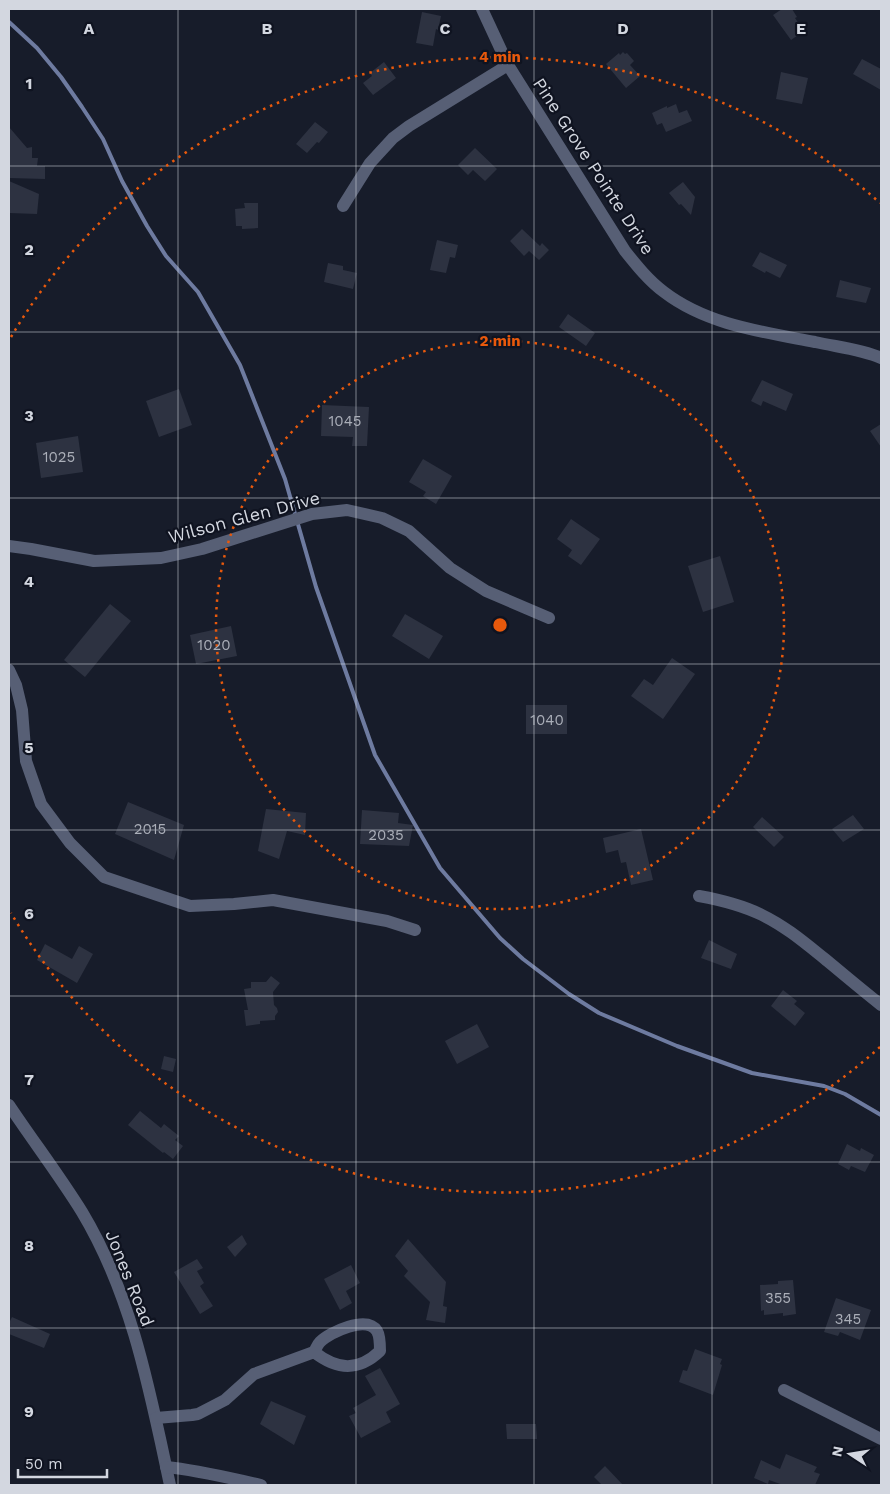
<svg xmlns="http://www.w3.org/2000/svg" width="890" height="1494" font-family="'Work Sans',sans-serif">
<rect width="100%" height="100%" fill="#171c2a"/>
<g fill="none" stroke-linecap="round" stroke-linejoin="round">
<!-- stream -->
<polyline stroke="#6e7ba0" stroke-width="4" points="9,22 37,48 61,77 82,107 103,139 122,181 147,226 166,256 198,292 240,365 285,479 316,587 375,755 440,868 500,938 523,959 569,994 599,1013 677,1046 752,1073 824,1086 845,1094 881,1115"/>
</g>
<!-- building -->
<g fill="#2d3241">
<polygon points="782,9 792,9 797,17 795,18 804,31 791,40 773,15"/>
<polygon points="422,12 441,16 438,30 436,29 433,46 416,43"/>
<polygon points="623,52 625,54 627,53 634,61 630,65 640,76 626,88 606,64 619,53 620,55"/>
<polygon points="862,59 881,69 881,90 853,74"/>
<polygon points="384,62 396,78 373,95 363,83 372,76 370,73"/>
<polygon points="781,72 808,78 802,104 776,99"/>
<polygon points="676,104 679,113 687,110 692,121 666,132 662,123 657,125 652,113 667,106 667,108"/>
<polygon points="315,122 328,132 319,143 317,142 307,153 296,144"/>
<polygon points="9,127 27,148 32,147 32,158 38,158 37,166 45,166 45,179 9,178"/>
<polygon points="475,148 497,169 485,181 473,170 468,175 458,165"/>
<polygon points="9,181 39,194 37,214 9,213"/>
<polygon points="683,182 695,197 691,215 681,204 679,205 669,193"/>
<polygon points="244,203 258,203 258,228 242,229 242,226 236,226 235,209 245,208"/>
<polygon points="522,229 540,246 542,243 549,250 539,260 529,251 524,256 510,241"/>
<polygon points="437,240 458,245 455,258 450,257 446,273 430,270"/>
<polygon points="760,252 787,265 780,278 766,271 765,273 752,266"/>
<polygon points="328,263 343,266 343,270 357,273 353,289 324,282"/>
<polygon points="840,280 871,288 866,303 836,297"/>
<polygon points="568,314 595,333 586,346 559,327"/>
<polygon points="762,380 793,394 786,411 763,401 761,406 751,401"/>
<polygon points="179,389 192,425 159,437 146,401"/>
<polygon points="322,405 369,407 367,446 352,446 353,437 321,436"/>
<polygon points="881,424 881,447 870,431"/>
<polygon points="78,436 83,472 41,478 36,443"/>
<polygon points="423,459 452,476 436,504 423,496 426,492 409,482"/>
<polygon points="571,519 600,539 581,565 568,556 572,550 557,539"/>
<polygon points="720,556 734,602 703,612 688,566"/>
<polygon points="110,604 131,621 85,677 64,660"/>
<polygon points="405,614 443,636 429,659 392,636"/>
<polygon points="231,626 237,656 196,664 190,635"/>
<polygon points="672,658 695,674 663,719 631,696 644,679 653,685"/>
<rect x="526" y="705" width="41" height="29"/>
<polygon points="128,802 184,825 174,860 115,834"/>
<polygon points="266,809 306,813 305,835 287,831 279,859 258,851"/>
<polygon points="362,810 399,813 398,823 413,825 409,846 360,844"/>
<polygon points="853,815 864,829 843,842 832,829"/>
<polygon points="762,817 784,837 774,847 753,827"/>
<polygon points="641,829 653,880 631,885 626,862 621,863 618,850 606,853 603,838"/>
<polygon points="709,940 737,954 731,969 701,958"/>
<polygon points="45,944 72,959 79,946 93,954 77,983 37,960"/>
<polygon points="271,976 280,983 273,992 274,1005 277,1008 278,1012 275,1016 275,1020 260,1021 260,1024 246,1026 244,1010 248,1010 244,989 251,988 251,982 266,982"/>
<polygon points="783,990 797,1001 794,1004 805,1013 795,1026 771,1006"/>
<polygon points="477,1024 489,1047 457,1064 445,1041"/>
<polygon points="164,1056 176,1059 173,1072 161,1069"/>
<polygon points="140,1111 161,1128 164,1124 179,1136 175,1140 183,1146 173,1159 164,1152 163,1153 128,1125"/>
<polygon points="847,1144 860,1151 861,1148 874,1155 865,1172 851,1166 849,1170 838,1164"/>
<polygon points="242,1235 247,1244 235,1257 227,1247"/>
<polygon points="408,1239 446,1282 443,1306 447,1307 445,1323 426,1320 430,1302 404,1276 408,1271 395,1256"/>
<polygon points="197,1259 203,1268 197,1271 204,1283 200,1286 213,1306 200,1314 174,1272"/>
<polygon points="351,1265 360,1283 346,1291 352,1303 340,1310 324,1279"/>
<polygon points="793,1280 796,1314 783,1316 783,1313 764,1315 764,1310 761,1311 760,1285 778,1284 778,1281"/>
<polygon points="836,1298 871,1310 860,1340 840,1332 838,1336 824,1332"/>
<polygon points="12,1317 50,1334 44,1348 9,1334 9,1323"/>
<polygon points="695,1349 722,1359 720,1364 722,1365 713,1395 679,1382 683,1370 687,1371"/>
<polygon points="380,1368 400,1404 386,1412 391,1422 361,1438 349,1416 356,1413 353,1408 376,1395 365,1376"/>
<polygon points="271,1401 306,1416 294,1445 260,1424"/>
<polygon points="506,1424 536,1424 537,1439 507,1439"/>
<polygon points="786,1454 817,1467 814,1472 820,1474 815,1485 783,1485 769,1480 768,1484 754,1478 761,1460 780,1469"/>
<polygon points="605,1466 623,1485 602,1485 594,1477"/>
</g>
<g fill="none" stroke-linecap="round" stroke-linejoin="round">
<!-- minor -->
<g stroke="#575f75" stroke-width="12">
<path d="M482,9L508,65L625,251C637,266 649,281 664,292C707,325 763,332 815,342C837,347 861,349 881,358"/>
<polyline points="343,206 370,163 393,138 409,126 508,65"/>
<polyline points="9,546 31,549 94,561 161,558 202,549 312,514 347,510 382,518 409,531 450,568 486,591 549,618"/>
<polyline points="9,670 16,685 22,710 26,761 41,804 70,843 104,877 190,906 234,904 273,900 387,921 415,930"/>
<path d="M699,896C721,900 742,905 762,915C785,926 805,943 825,959C843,974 862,990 881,1005"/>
<path d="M9,1105C33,1141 59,1175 82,1212C132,1295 150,1392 170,1485"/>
<polyline points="784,1390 881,1439"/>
<path d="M156,1418L192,1415L198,1414L225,1400L254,1374L314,1352C316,1349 317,1345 320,1342C330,1332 367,1315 377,1331C380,1336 380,1345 380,1351C358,1372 337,1370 314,1352"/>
<path d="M166,1467C198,1470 229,1478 261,1485"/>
</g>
</g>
<!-- grid -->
<path fill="none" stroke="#d3d7e0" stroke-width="1" stroke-opacity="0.55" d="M178,9V1485M356,9V1485M534,9V1485M712,9V1485M9,166H881M9,332H881M9,498H881M9,664H881M9,830H881M9,996H881M9,1162H881M9,1328H881"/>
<!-- distance rings -->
<g fill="none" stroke="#e8590c" stroke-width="2.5" stroke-dasharray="2.5 5">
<circle cx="500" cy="625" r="284"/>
<path d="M880 1047A568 568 0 0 1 11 913M11 337A568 568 0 0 1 880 203"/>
</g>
<g text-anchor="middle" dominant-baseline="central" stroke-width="4.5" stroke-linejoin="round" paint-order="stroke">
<!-- number labels -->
<g font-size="15" fill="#aaaeb8">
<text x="345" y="421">1045</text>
<text x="59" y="457">1025</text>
<text x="214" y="645">1020</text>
<text x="547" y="720">1040</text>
<text x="150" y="829">2015</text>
<text x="386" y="835">2035</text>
<text x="778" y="1298">355</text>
<text x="848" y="1319">345</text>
</g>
<!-- street labels -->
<g font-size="18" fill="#d3d7e0" stroke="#0f1320">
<text transform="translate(594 166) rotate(57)">Pine Grove Pointe Drive</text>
<text transform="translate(244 517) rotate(-15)">Wilson Glen Drive</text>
<text transform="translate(130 1278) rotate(68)">Jones Road</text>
</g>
</g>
<g font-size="16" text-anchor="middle" font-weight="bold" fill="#d3d7e0" stroke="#0f1320" stroke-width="4.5" stroke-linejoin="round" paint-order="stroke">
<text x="89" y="34">A</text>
<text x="267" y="34">B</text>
<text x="445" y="34">C</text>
<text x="623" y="34">D</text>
<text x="801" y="34">E</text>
<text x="29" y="89">1</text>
<text x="29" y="255">2</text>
<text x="29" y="421">3</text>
<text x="29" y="587">4</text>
<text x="29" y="753">5</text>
<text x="29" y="919">6</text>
<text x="29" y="1085">7</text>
<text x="29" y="1251">8</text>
<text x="29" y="1417">9</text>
</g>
<circle cx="500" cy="625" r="8" fill="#e8590c" stroke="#0f1320" stroke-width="2.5"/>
<g font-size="15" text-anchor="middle" font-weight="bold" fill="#e8590c" stroke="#0f1320" stroke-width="4.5" stroke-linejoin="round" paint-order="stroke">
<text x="500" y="62">4 min</text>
<text x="500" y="346">2 min</text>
</g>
<!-- border -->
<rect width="890" height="1494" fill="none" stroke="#d3d7e0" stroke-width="20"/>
<!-- north arrow -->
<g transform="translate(850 1454) rotate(282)" stroke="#0f1320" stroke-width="4" paint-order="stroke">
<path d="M0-4L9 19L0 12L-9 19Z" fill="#d3d7e0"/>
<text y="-8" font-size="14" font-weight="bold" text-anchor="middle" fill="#d3d7e0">N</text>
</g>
<!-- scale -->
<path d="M18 1469v8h89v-8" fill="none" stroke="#d3d7e0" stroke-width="2.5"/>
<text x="25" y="1469" font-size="15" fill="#d3d7e0" stroke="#0f1320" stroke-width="4" paint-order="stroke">50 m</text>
</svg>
